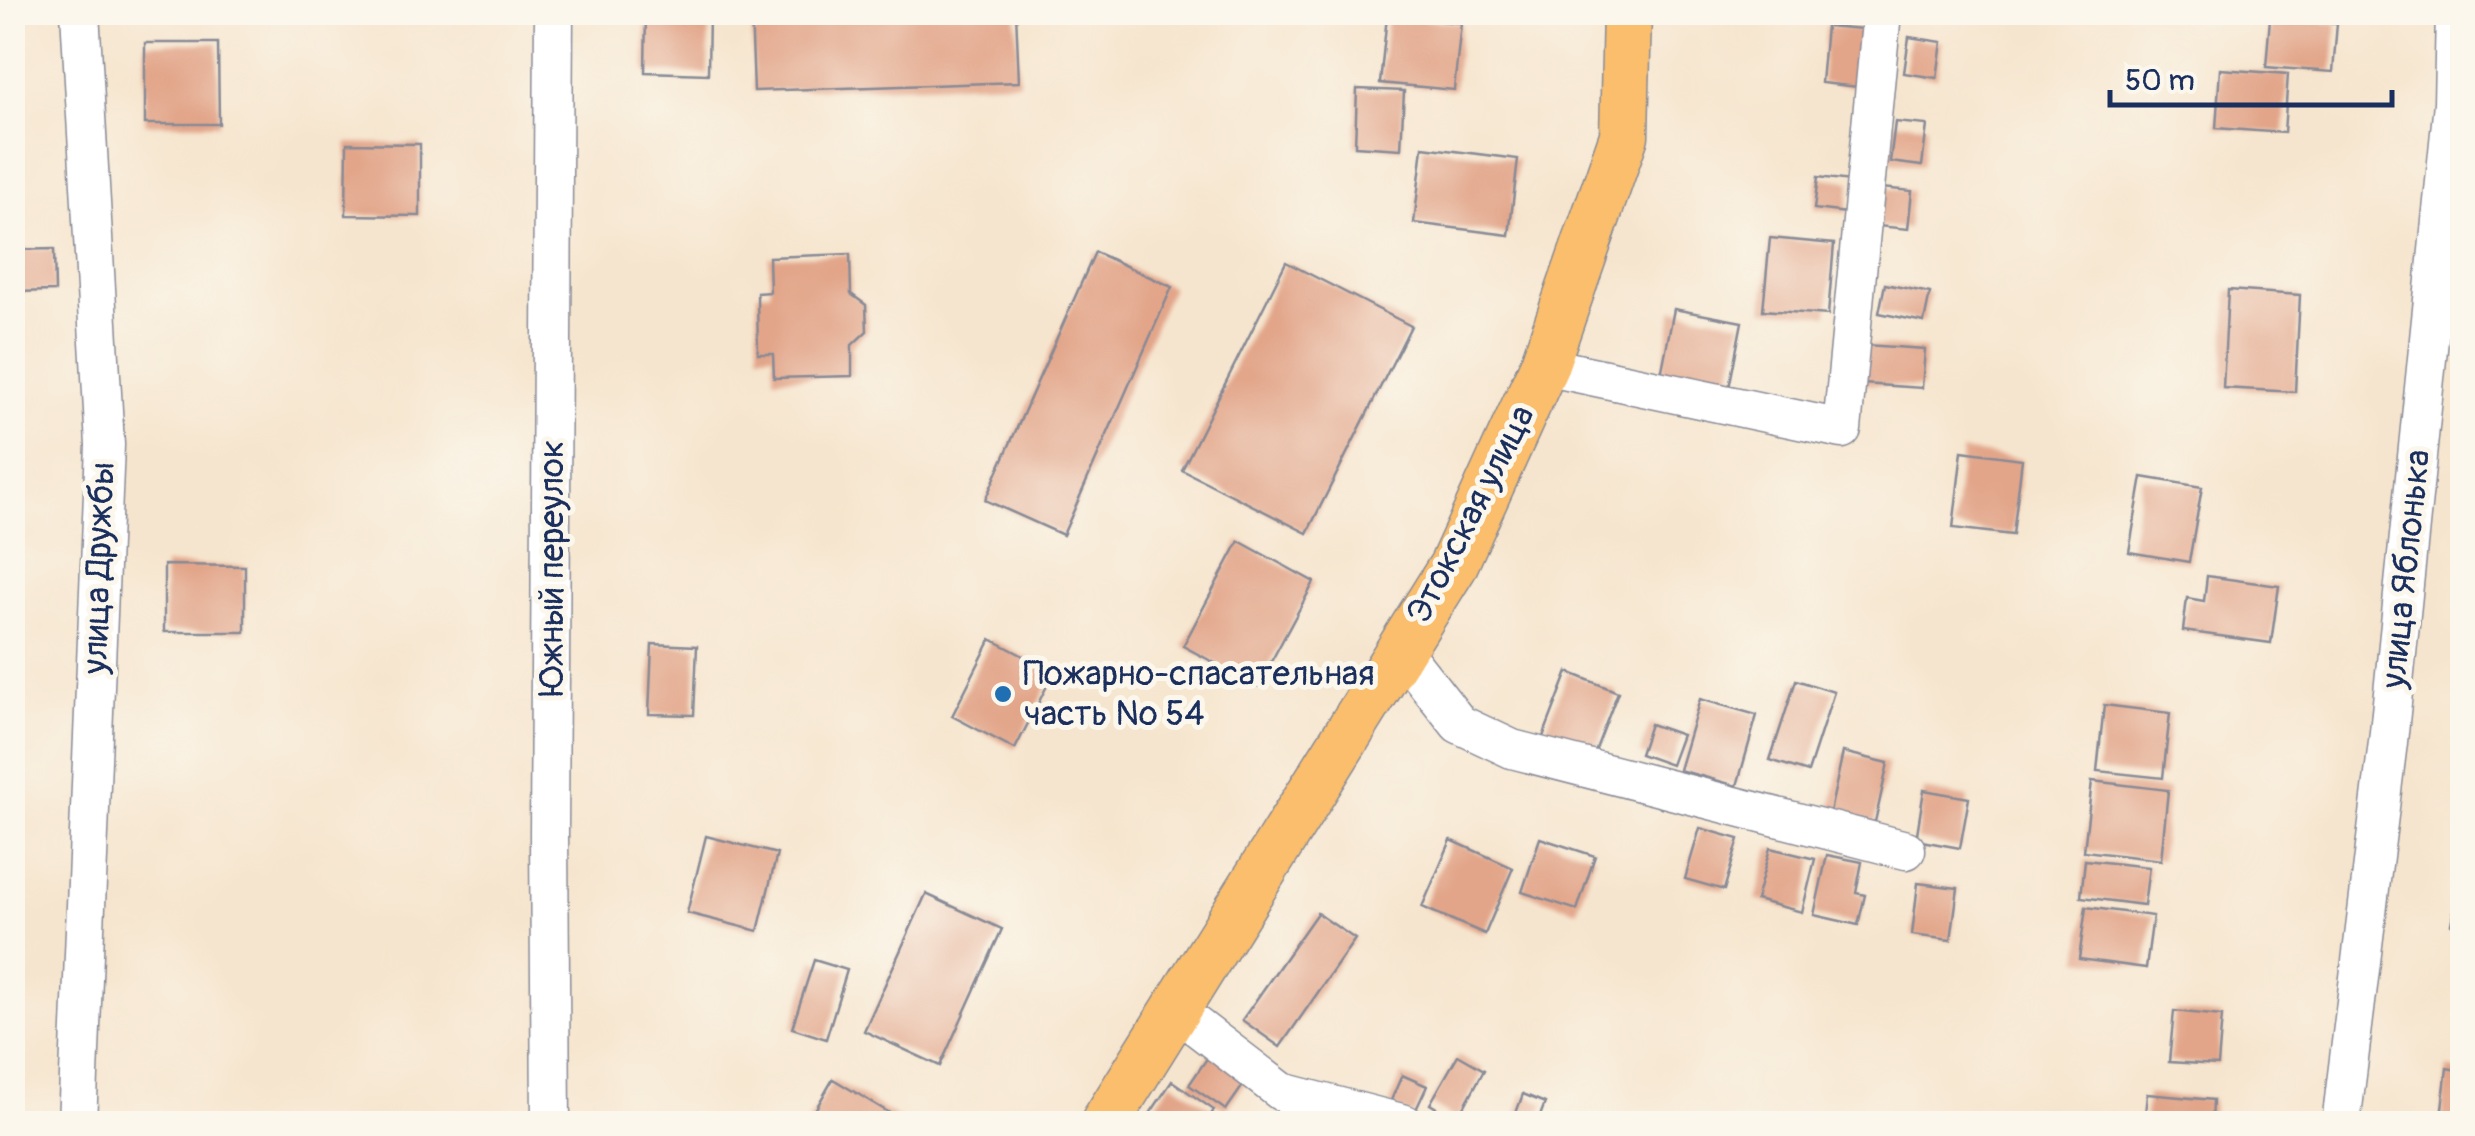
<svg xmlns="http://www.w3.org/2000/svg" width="2475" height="1136" font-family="Pangolin,sans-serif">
<rect width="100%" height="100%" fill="#fbf7ec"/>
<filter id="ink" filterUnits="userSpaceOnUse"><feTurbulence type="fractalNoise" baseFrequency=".01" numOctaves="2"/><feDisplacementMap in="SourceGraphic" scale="20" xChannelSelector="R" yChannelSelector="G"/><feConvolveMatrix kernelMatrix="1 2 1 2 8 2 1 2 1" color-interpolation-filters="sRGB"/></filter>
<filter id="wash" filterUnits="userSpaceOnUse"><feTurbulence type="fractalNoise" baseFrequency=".0048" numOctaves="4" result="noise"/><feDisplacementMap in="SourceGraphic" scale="40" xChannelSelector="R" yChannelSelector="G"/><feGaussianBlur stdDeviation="2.25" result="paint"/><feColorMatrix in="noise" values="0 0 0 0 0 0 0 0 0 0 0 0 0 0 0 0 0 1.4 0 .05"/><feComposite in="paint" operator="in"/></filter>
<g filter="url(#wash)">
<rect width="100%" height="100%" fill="#f6e5ce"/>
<g id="blocks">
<!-- building -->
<g fill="#e2a589">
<polygon points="646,12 709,12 708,74 645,72"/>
<polygon points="751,12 1016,12 1019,82 754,91"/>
<polygon points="1804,12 1839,12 1839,18 1804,15"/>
<polygon points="1387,16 1461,23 1454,90 1380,83"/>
<polygon points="2270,18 2337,23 2333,72 2266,67"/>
<polygon points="1826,26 1863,29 1859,87 1821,83"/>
<polygon points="1909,37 1942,42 1937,78 1904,73"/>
<polygon points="145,43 218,43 219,124 145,124"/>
<polygon points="2220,69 2288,74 2284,133 2216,128"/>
<polygon points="1357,89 1404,91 1401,149 1355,146"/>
<polygon points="1895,122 1927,125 1922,166 1890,162"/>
<polygon points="347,143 420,144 420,216 346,215"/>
<polygon points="1423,147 1518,159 1509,235 1414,223"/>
<polygon points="1818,177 1851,181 1847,213 1814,209"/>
<polygon points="1881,188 1912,191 1908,229 1877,226"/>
<polygon points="1770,238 1834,244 1828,315 1763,310"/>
<polygon points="54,249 55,291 12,292 12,250"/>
<polygon points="1095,252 1172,287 1063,535 985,500"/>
<polygon points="850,254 851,294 866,305 867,331 852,345 852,376 774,378 773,354 758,354 757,293 770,292 769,257"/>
<polygon points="1286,262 1411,326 1307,533 1182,470"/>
<polygon points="1885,284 1930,293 1924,322 1879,313"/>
<polygon points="2228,290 2300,295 2295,392 2223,388"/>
<polygon points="1674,309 1742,322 1729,388 1661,375"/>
<polygon points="1865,345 1925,349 1922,388 1863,384"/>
<polygon points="1962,451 2022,459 2013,535 1953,528"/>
<polygon points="2142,477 2202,487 2189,562 2129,552"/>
<polygon points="1239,541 1314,582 1258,686 1183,646"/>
<polygon points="164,565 245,566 245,632 164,632"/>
<polygon points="2207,576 2279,586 2271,643 2183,631 2187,598 2204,601"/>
<polygon points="991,639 1054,672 1015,749 952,716"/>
<polygon points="652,644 697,646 694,715 649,714"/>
<polygon points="1568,672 1618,692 1591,762 1541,742"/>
<polygon points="1796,680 1834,692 1808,772 1770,760"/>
<polygon points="1700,699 1757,715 1737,786 1679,770"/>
<polygon points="2104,705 2170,713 2163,778 2097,771"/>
<polygon points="1650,724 1682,735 1671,765 1640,754"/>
<polygon points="1843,752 1888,763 1875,822 1830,812"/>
<polygon points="2092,781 2168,790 2161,860 2084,851"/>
<polygon points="1924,790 1969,798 1960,848 1916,840"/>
<polygon points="1700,828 1739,839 1724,890 1685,879"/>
<polygon points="706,836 777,854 758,931 687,913"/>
<polygon points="1540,838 1595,856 1577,910 1522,892"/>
<polygon points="1451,840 1513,868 1485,934 1422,907"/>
<polygon points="1770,848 1815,859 1802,912 1756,900"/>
<polygon points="1827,855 1862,862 1856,893 1865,895 1858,925 1814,915"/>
<polygon points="2085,860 2149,867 2144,905 2081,897"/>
<polygon points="2461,876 2462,876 2462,926 2451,924"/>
<polygon points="1918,883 1958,888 1951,940 1912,935"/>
<polygon points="926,894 1002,929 940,1066 864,1031"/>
<polygon points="2086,907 2153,916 2146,968 2079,959"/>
<polygon points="1317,913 1355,939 1280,1047 1242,1020"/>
<polygon points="814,960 847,970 826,1039 792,1028"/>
<polygon points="2174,1011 2222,1016 2218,1065 2169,1062"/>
<polygon points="1214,1048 1251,1074 1226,1110 1189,1085"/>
<polygon points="1458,1055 1484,1070 1457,1120 1430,1104"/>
<polygon points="2447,1068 2462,1071 2462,1124 2440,1124"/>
<polygon points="1402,1075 1427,1086 1413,1116 1389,1105"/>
<polygon points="833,1079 908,1124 807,1124"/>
<polygon points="1172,1081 1214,1110 1205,1124 1143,1124"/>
<polygon points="1523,1094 1545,1103 1537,1124 1512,1124"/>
<polygon points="2147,1094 2213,1100 2212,1124 2144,1124"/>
</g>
</g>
</g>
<g filter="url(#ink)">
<use href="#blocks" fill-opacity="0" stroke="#888a96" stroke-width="2.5"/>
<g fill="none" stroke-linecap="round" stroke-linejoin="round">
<defs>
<g id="minor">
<polyline points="1544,366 1842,429 1882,12"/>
<polyline points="1401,650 1459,724 1512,749 1906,850"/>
<polyline points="1175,1010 1282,1092 1405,1124"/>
<polyline points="77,1124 105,445 80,12"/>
<polyline points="551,1124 549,834 554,12"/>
<polyline points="2341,1124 2388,742 2453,103 2455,12"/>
</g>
<polyline id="major" points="1104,1124 1453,566 1544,366 1624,136 1627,12"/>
</defs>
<!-- minor casing -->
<use href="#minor" stroke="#888a96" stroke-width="41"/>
<!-- major casing -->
<use href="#major" stroke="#888a96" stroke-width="51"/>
<!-- minor -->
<use href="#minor" stroke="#fff" stroke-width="38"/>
<!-- major -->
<use href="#major" stroke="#fabe6d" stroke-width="48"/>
</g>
</g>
<!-- markers -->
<circle fill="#1f6fb2" stroke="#fbf7ec" stroke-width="4" cx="1003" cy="694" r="10"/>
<g text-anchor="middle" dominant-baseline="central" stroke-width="10" stroke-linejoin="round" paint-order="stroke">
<!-- street labels -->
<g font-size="35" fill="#1b2f5e" stroke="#fbf7ec">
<text transform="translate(1471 514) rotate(-63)">Этокская улица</text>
<text transform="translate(99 568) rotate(-88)">улица Дружбы</text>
<text transform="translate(552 568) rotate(-90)">Южный переулок</text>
<text transform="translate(2406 569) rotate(-84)">улица Яблонька</text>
</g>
<!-- poi labels -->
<g font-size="35" fill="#1b2f5e" stroke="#fbf7ec" text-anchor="start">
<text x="1023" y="674">Пожарно-спасательная<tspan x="1023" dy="40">часть № 54</tspan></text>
</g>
</g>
<!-- margin -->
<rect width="2475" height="1136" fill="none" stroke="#fbf7ec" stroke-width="50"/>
<!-- scale -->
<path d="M2110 90v15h282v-15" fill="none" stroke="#1b2f5e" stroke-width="5"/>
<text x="2125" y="90" font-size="30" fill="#1b2f5e" stroke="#fbf7ec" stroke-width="8" paint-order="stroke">50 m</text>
</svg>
